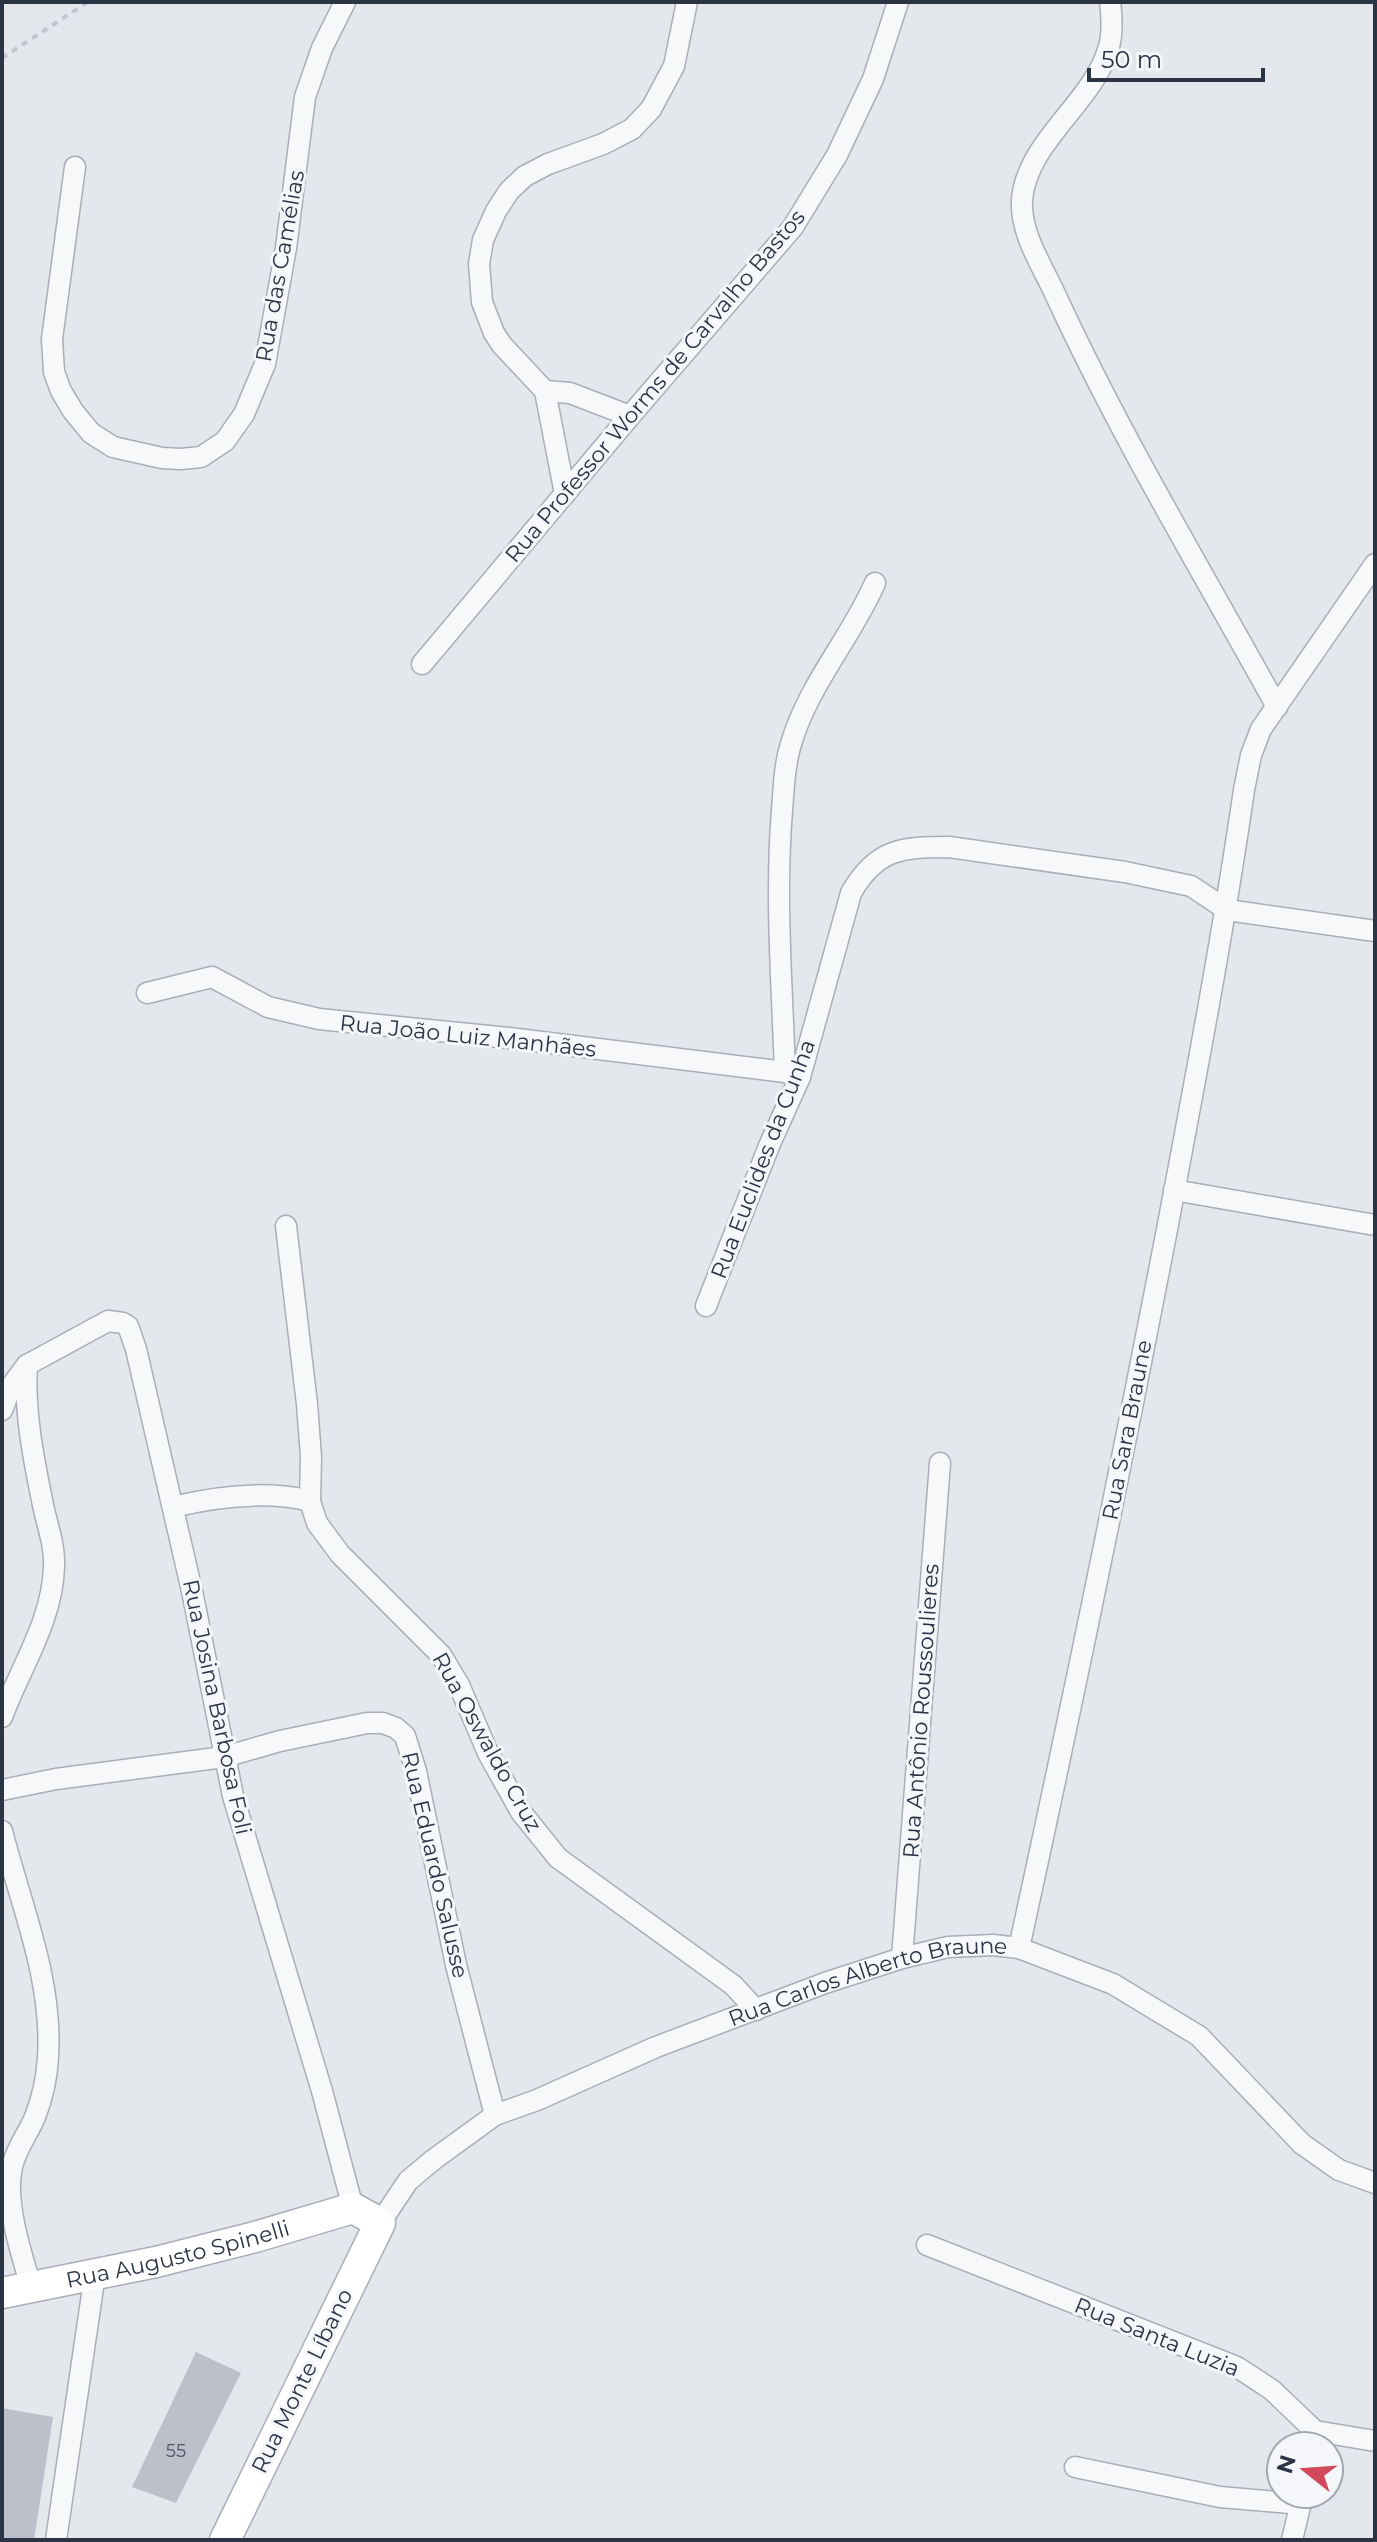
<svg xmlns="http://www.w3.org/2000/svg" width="1377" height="2542" font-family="Montserrat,sans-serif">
<rect width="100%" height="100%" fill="#e4e7ec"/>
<!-- building -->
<g fill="#bbc0ca">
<polygon points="196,2352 241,2373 176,2503 132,2487"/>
<polygon points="2,2408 53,2417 34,2540 2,2540"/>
</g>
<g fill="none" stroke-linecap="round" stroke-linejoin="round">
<defs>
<g id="street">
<path d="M1110,2C1112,17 1113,35 1108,50C1092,103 1026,143 1022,200C1020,234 1043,267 1056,296C1121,437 1202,571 1277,707"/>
<polyline points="75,167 52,339 54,372 61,391 73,411 91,433 113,447 162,458 181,459 201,457 225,441 244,414 265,364 286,248 305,97 322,48 345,2"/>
<polyline points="545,391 570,393 630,416"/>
<polyline points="565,494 545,391 502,345 494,333 482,302 479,264 483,240 496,211 509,191 525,176 548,164 603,144 632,129 651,109 674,66 687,2"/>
<polyline points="422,664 630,416 793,227 837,155 873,79 898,2"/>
<polyline points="147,993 212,977 268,1007 319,1019 509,1038 785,1072 800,1077"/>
<path d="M785,1072C782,985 775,897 782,810C784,788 784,765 791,744C808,685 851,638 875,583"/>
<polyline points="1174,1190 1375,1225"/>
<polyline points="286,1226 307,1404 311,1457 310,1501 317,1523 340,1554 441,1655 459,1685 488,1753 521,1812 558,1858 733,1985 756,2010"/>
<path d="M706,1306L769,1146L800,1077L851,893C876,849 901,847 949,847L1125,872L1191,886L1227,910L1375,931"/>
<polyline points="2,1410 12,1385 27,1365 108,1321 123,1323 128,1326 136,1349 192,1591 233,1796 322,2091 353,2208"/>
<path d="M173,1507C218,1496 265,1490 310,1501"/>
<path d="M2,1717C20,1668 53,1620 54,1566C55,1543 46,1523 42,1500C33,1456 24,1410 27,1365"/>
<polyline points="2,1790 56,1779 224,1757 280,1741 367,1723 383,1723 396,1728 405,1736 416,1771 456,1965 495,2115"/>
<path d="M2,1831C21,1906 53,1979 48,2057C47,2076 42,2099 35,2117C28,2134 16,2148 12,2167C4,2201 21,2253 31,2286"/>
<path d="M1019,1948C1072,1706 1122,1463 1169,1219C1196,1076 1223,934 1244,790L1251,755L1261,729L1375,564"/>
<polyline points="902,1958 940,1463"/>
<path id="s1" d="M380,2223L408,2181L433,2160L495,2115L537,2100L656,2047L825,1983L902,1958L948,1947L993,1945L1019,1948L1113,1984L1199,2036L1302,2144L1339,2170L1375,2183"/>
<polyline points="927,2245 1237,2367 1272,2390 1315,2431 1375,2441"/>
<polyline points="1075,2467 1220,2497 1301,2504"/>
<polyline points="56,2540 95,2274"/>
<polyline points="1292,2540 1303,2494"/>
</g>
<g id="secondary">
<path id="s2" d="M2,2293L156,2262L255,2237L353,2208L380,2223L225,2540"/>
</g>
</defs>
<!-- street casing -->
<use href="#street" stroke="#a9aeb7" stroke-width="23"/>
<!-- secondary casing -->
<use href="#secondary" stroke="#a9aeb7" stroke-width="33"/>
<!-- path -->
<polyline stroke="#c2c5cb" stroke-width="4" stroke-dasharray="6 6" stroke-linecap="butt" points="2,58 88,2"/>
<!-- street -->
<use href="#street" stroke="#f7f8fa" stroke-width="20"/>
<!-- secondary -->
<use href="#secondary" stroke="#fff" stroke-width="30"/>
</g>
<g text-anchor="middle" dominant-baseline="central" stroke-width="6" stroke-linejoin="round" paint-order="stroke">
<!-- number labels -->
<g font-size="18" fill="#4f5766">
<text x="176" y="2451">55</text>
</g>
<!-- street labels -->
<g font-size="22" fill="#2b3445" stroke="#f4f6f9">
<text transform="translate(280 266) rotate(-80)">Rua das Camélias</text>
<text transform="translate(655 386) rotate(-50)">Rua Professor Worms de Carvalho Bastos</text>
<text transform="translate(468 1036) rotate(6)">Rua João Luiz Manhães</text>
<text transform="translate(763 1159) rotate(-69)">Rua Euclides da Cunha</text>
<text transform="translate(1127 1430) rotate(-79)">Rua Sara Braune</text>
<text transform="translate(217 1707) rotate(78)">Rua Josina Barbosa Foli</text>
<text transform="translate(921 1711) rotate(-86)">Rua Antônio Roussoulieres</text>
<text transform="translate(487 1742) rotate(61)">Rua Oswaldo Cruz</text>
<text transform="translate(435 1865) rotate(77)">Rua Eduardo Salusse</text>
<text stroke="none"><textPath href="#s1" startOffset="558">Rua Carlos Alberto Braune</textPath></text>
<text stroke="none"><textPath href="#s2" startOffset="180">Rua Augusto Spinelli</textPath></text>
<text transform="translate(1157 2337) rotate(22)">Rua Santa Luzia</text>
<text transform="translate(302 2381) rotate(-64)">Rua Monte Líbano</text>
</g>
</g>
<!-- border -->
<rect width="1377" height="2542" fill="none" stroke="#2b3445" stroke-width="8"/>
<!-- north arrow -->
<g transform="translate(1305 2470) rotate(287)"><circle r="38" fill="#f4f6f9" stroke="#a4a8b1" stroke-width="2"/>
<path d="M0-6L14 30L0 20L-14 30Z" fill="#d1495b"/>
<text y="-12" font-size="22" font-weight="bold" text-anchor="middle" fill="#2b3445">N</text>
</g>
<!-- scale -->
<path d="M1089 68v12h174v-12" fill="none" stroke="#2b3445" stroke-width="4"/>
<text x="1101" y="68" font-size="24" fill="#2b3445" stroke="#f4f6f9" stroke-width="6" paint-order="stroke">50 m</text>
</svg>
